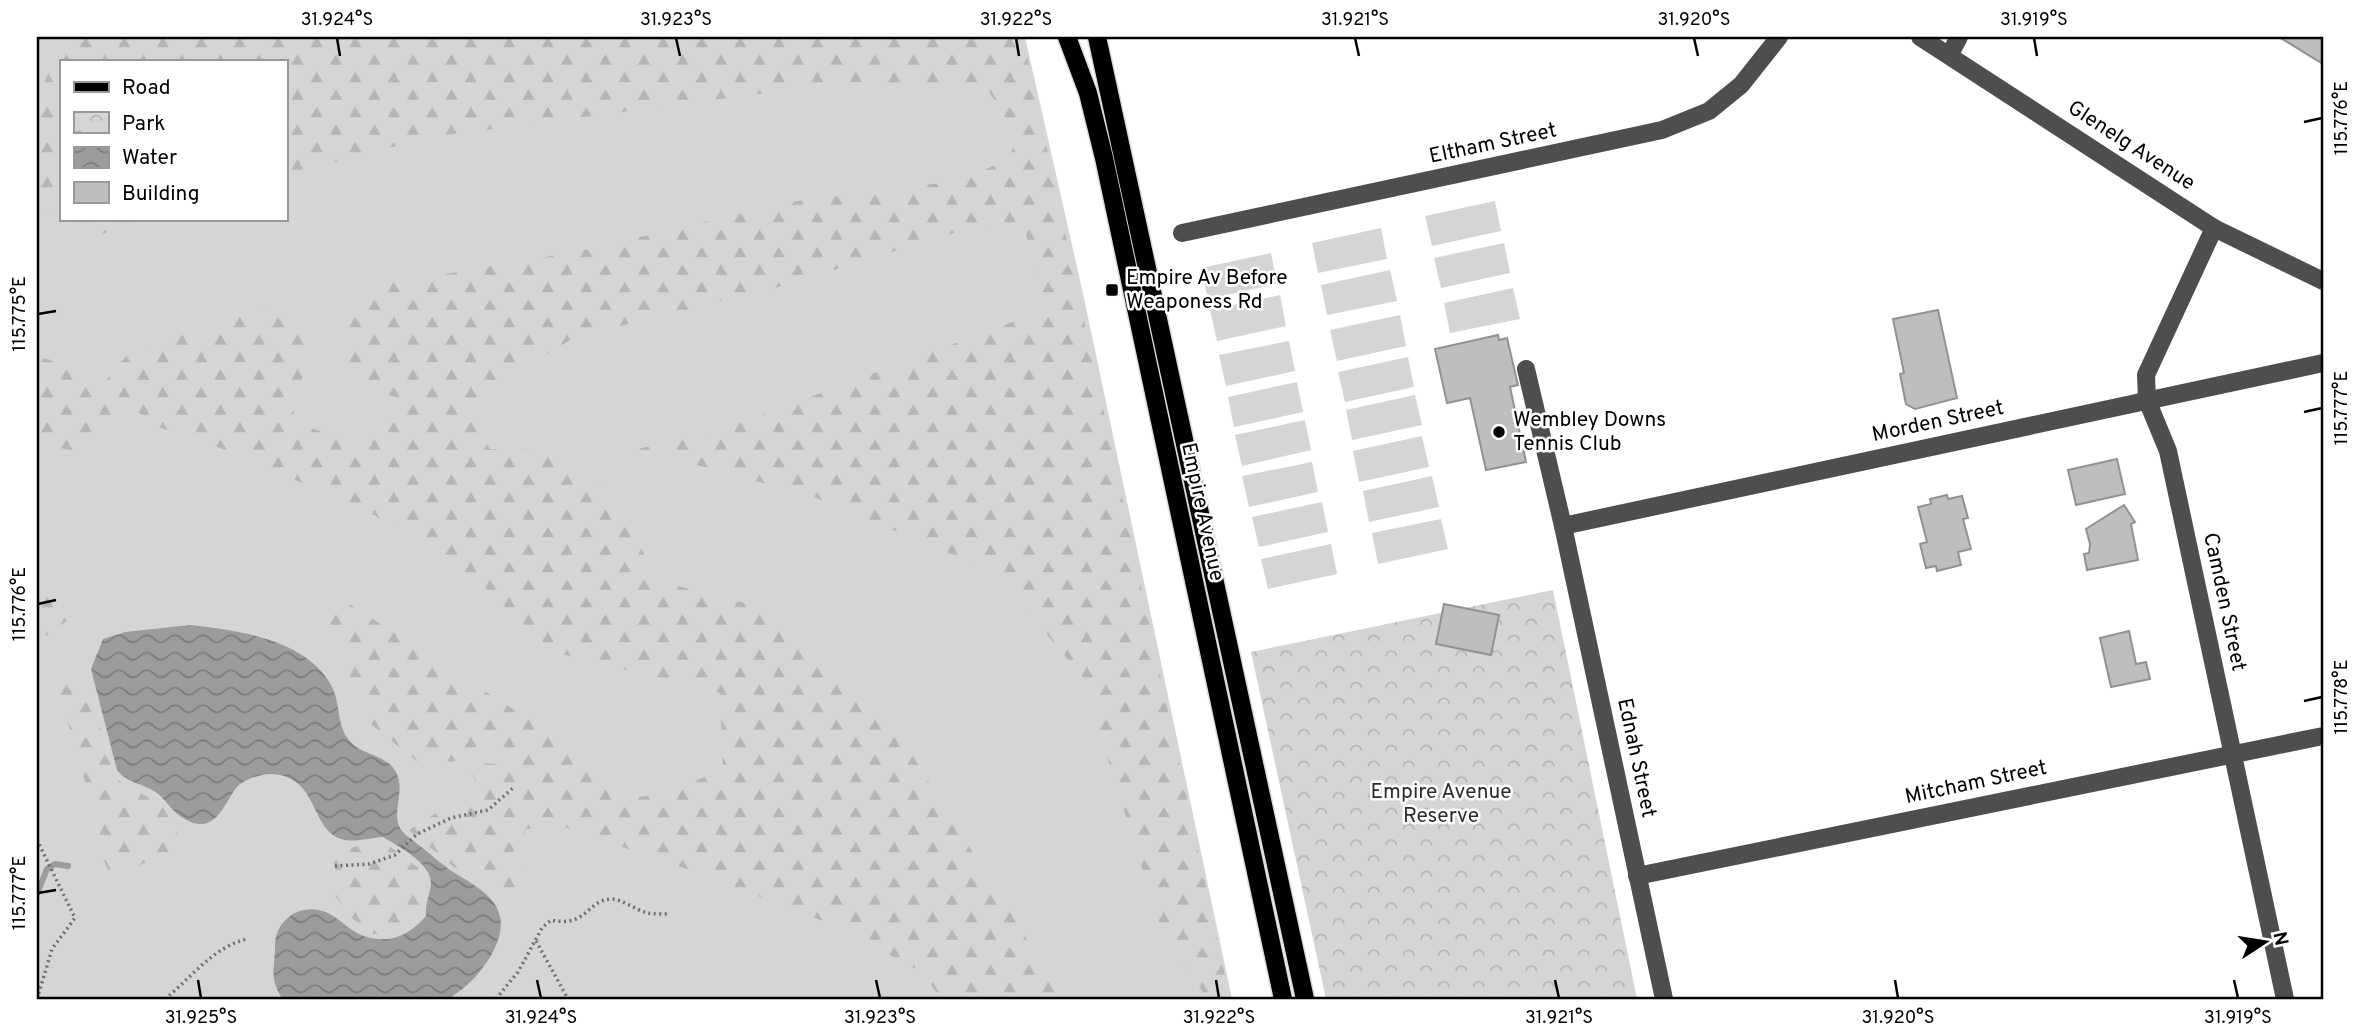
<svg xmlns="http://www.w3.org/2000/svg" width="2360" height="1036" font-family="Overpass,sans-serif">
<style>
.grass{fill:#d5d5d5;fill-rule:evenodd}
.forest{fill:url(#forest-firs)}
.park{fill:url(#park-crowns)}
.water{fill:url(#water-waves)}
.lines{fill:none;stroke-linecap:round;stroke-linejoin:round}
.stream{stroke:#9c9c9c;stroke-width:6}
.building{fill:#bebebe;stroke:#929292;stroke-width:2}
.major-casing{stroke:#dbdbdb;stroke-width:21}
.path{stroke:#707070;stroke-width:3.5;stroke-dasharray:2 3.5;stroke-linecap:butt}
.minor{stroke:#4e4e4e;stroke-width:18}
.major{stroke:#000;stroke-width:18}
.ticks{fill:none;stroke:#000;stroke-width:2.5}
.poi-dot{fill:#000;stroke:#fff;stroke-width:2.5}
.labels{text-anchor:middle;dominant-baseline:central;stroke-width:5;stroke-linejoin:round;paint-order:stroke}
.street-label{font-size:21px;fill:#000;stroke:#fff}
.poi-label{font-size:21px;fill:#000;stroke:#fff;text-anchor:start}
.park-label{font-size:21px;fill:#2c2c2c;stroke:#fff}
.neatline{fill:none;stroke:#000;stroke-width:2.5}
.ticks-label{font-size:18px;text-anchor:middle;fill:#000}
</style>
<defs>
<pattern id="forest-firs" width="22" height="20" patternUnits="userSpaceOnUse" patternTransform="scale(1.75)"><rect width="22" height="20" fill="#d5d5d5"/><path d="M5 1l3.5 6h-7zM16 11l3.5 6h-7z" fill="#b5b5b5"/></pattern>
<pattern id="park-crowns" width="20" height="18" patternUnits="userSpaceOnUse" patternTransform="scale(1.75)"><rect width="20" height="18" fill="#d5d5d5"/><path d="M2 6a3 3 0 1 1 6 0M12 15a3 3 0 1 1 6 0" fill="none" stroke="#b5b5b5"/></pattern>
<pattern id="water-waves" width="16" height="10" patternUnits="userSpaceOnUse" patternTransform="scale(1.75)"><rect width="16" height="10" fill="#9c9c9c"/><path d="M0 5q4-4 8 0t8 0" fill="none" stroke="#7d7d7d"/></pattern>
</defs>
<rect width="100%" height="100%" fill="#fff"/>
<g class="grass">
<path d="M37 37H1025L1084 298 1232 999H37ZM61 61H285V219H61Z"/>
<polygon points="1495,201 1501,231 1432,246 1425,216"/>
<polygon points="1381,228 1387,259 1318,273 1312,243"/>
<polygon points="1504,243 1510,273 1441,288 1434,258"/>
<polygon points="1271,253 1277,284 1208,299 1201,268"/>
<polygon points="1390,270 1397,301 1327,315 1321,285"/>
<polygon points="1513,288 1520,319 1450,333 1444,303"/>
<polygon points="1280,295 1286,326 1217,341 1210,310"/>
<polygon points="1400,315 1406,346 1337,361 1330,330"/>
<polygon points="1289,341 1295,371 1226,386 1219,355"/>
<polygon points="1408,357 1414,387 1345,402 1338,372"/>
<polygon points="1297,382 1303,412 1234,427 1228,397"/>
<polygon points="1415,395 1422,425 1352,440 1346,410"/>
<polygon points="1305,420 1311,450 1242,466 1235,435"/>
<polygon points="1422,436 1429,467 1359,482 1353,451"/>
<polygon points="1312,462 1318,492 1249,507 1242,476"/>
<polygon points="1432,476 1439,507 1369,522 1363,491"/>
<polygon points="1322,502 1328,532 1259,547 1252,517"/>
<polygon points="1441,519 1448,549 1378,564 1372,533"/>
<polygon points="1331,544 1337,574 1268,589 1261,559"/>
</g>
<g class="forest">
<polygon points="67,37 1023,37 1230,999 1208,999 1164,938 1082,676 994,572 814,497 638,449 729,427 1042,311 1025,229 964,230 775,288 575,337 462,406 490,449 540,450 611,490 658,581 776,611 888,716 1064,999 942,999 920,971 828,923 698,873 565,827 526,829 510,858 524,863 516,902 501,902 477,879 455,868 409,830 454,802 481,791 469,769 477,763 515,765 491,748 463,761 419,763 366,720 324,608 337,596 530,720 584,762 620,799 665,794 723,769 720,693 554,652 473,577 374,515 237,454 156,426 134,409 115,418 76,452 53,446 37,446 37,356 57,362 103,384 127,355 168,336 215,333 244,312 270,309 295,323 308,353 292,420 354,445 411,402 382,393 348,362 348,319 388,284 580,251 790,202 956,181 1008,160 1017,137 983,82 805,88 431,137 285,175 285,61 61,61 61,219 146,219 90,238 37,207 37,96"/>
<polygon points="37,587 48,589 67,621 46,636 37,607"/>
<polygon points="53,670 89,687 114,773 124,786 163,804 177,830 182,855 144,863 114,882 99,851 95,816"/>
<polygon points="382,841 420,869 428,883 422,898 422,916 398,935 373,934 350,917 334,894 336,873 331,852"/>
</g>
<polygon class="park" points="1553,590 1637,999 1326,999 1251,652"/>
<path class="water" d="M190 625C236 630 306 639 331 685 341 702 336 725 349 740 361 756 385 753 396 772 406 792 391 811 400 828 404 835 414 841 420 846 431 854 442 865 453 872 484 891 515 906 494 950 483 971 468 987 448 999L281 997C269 976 275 968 275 946 275 919 302 901 328 913 339 918 348 929 359 934 386 946 408 937 426 916 425 903 431 891 431 883 431 863 398 846 383 837 371 838 352 843 341 839 309 828 319 775 270 774 261 774 247 779 240 784 224 798 218 842 180 816 171 810 166 800 157 793 143 783 128 784 117 770L91 669 103 639 125 632Z"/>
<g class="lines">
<polyline class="stream" points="37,894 47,869 55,864 68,866"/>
</g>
<g class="building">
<polygon points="2279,37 2323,37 2323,64"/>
<polygon points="1938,310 1957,398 1915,409 1906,404 1900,374 1904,373 1893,319"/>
<polygon points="1498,335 1499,340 1507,338 1518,385 1510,387 1526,462 1486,470 1470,398 1447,403 1435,349"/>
<polygon points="2117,459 2125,494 2076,505 2068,470"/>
<polygon points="1947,495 1948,499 1962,496 1968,518 1963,519 1971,549 1958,552 1961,565 1937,571 1936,566 1926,568 1920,544 1927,542 1918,507 1931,504 1930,499"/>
<polygon points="2124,505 2135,522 2131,524 2138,560 2087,570 2084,554 2089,553 2090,544 2086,529"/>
<polygon points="1444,604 1499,615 1491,655 1436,644"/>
<polygon points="2129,631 2136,664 2146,662 2150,679 2111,687 2100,638"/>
</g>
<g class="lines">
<g class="major-casing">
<g id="major">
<polyline points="1067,37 1088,93 1104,158 1283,999"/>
<polyline points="1097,37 1305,999"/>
</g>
</g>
<g class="path">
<polyline points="335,866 369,864 395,855 417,834 451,818 488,810 513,788"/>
<polyline points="536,941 568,999"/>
<polyline points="37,999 52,949 75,918 39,844"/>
<path d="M165 999C191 978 213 947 247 939"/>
<path d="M496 999 518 972 542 928 551 920C587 928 587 900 611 899 622 899 636 910 647 913 654 914 662 914 670 914"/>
</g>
<g class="minor">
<polyline points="1920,37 2214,228 2323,281"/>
<polyline points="1950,54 1959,37"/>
<polyline points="2214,228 2146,375 2147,400 2168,451 2285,999"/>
<polyline points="1182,233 1662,130 1709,111 1741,85 1779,37"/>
<polyline points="1526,369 1563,526 1664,999"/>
<polyline points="1563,526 2323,363"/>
<polyline points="1637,876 2323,736"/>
</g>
<use href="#major" class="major"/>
</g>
<path class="ticks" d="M337 38 340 56M676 38 680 56M1016 38 1019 56M1355 38 1359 56M1694 38 1698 56M2034 38 2037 56M2304 122 2322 118M38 314 56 311M2304 412 2322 408M38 604 56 600M2304 701 2322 697M38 893 56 890M198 980 201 998M537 980 541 998M876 980 880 998M1216 980 1219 998M1555 980 1559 998M1895 980 1898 998M2234 980 2238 998"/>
<g class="poi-dot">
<rect x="1105" y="283" width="14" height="14" rx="3.5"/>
<circle cx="1499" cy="432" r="7"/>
</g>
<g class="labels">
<g class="street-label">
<text transform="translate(1493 144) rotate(-12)">Eltham Street</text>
<text transform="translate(2131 146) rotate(33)">Glenelg Avenue</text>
<text transform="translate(1938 422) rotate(-12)">Morden Street</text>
<text transform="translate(1202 512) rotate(78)">Empire Avenue</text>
<text transform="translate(2224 602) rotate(78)">Camden Street</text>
<text transform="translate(1636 758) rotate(78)">Ednah Street</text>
<text transform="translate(1976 783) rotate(-12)">Mitcham Street</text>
</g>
<g class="poi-label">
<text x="1126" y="278">Empire Av Before<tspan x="1126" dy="24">Weaponess Rd</tspan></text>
<text x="1513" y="420">Wembley Downs<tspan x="1513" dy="24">Tennis Club</tspan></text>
</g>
<g class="park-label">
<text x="1441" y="792">Empire Avenue<tspan x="1441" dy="24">Reserve</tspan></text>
</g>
</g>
<rect width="2360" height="1036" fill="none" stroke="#ffffff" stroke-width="77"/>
<rect x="60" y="60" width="228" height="161" fill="#ffffff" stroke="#999999" stroke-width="2"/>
<rect x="74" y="82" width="35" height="10" fill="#000000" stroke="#999999" stroke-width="2"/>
<text x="122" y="94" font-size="21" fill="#000000">Road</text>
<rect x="74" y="112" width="35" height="21" fill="url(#park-crowns)" stroke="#999999" stroke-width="2"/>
<text x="122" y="130" font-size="21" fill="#000000">Park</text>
<rect x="74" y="147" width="35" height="21" fill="url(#water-waves)" stroke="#999999" stroke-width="2"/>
<text x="122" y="164" font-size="21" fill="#000000">Water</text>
<rect x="74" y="182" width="35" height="21" fill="#bebebe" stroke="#999999" stroke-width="2"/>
<text x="122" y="200" font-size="21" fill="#000000">Building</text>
<g transform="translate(2265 942) rotate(78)" stroke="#ffffff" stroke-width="5" paint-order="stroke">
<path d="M0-5L12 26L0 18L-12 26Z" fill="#000000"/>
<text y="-10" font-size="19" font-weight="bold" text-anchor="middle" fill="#000000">N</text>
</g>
<rect x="38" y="38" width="2284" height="960" class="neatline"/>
<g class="ticks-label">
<text x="337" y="25">31.924°S</text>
<text x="676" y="25">31.923°S</text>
<text x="1016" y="25">31.922°S</text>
<text x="1355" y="25">31.921°S</text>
<text x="1694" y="25">31.920°S</text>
<text x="2034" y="25">31.919°S</text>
<text transform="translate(2341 118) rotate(-90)" y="6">115.776°E</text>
<text transform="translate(19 314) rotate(-90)" y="6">115.775°E</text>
<text transform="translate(2341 408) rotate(-90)" y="6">115.777°E</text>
<text transform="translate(19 604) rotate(-90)" y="6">115.776°E</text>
<text transform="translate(2341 697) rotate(-90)" y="6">115.778°E</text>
<text transform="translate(19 893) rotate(-90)" y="6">115.777°E</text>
<text x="201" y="1023">31.925°S</text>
<text x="541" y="1023">31.924°S</text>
<text x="880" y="1023">31.923°S</text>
<text x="1219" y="1023">31.922°S</text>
<text x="1559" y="1023">31.921°S</text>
<text x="1898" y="1023">31.920°S</text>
<text x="2238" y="1023">31.919°S</text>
</g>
</svg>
